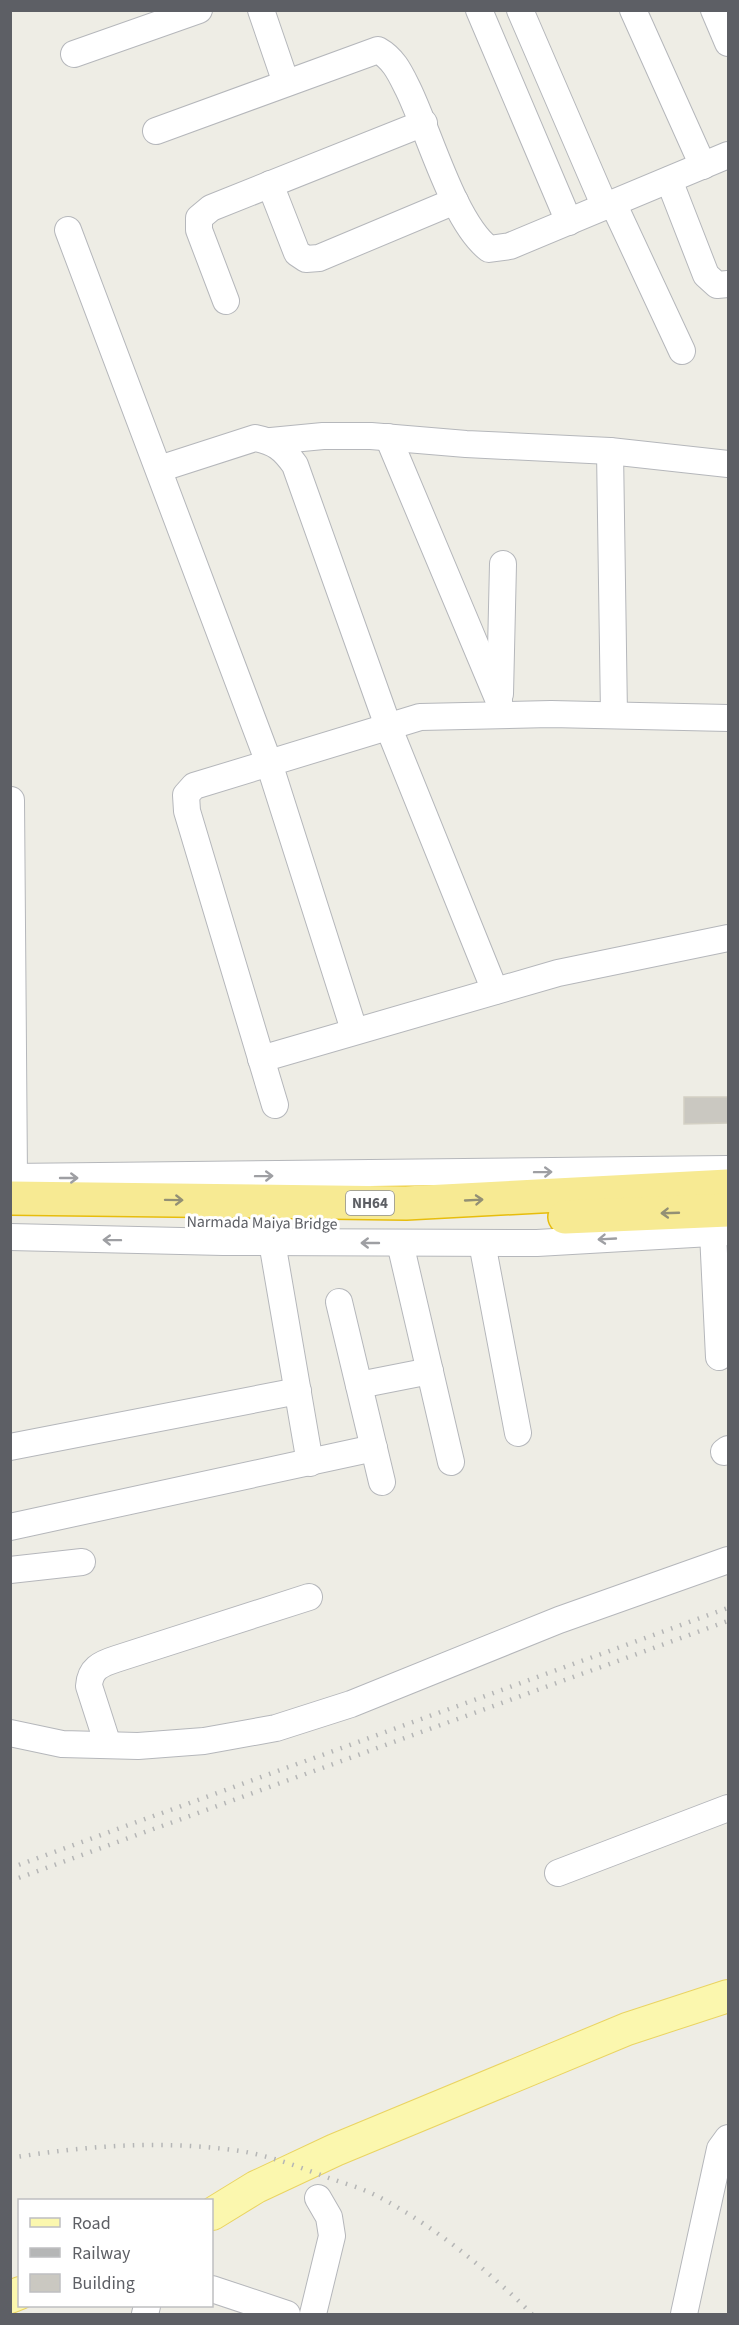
<svg xmlns="http://www.w3.org/2000/svg" width="739" height="2325" font-family="'Source Sans 3',sans-serif">
<style>
.building{fill:#cac8c1;stroke:#d3d0c4;stroke-width:1.5}
.lines{fill:none;stroke-linecap:round;stroke-linejoin:round}
.minor-casing{stroke:#b5b7bb;stroke-width:28}
.major-casing{stroke:#ead462;stroke-width:34}
.highway-casing{stroke:#e7bd0c;stroke-width:36}
.minor{stroke:#fff;stroke-width:26}
.major{stroke:#fbf7ae;stroke-width:32}
.highway{stroke:#f7ea93;stroke-width:33}
.rail{stroke:#b5b6b6;stroke-width:4.5;stroke-dasharray:1.5 8;stroke-linecap:butt}
.oneway{stroke:#9e9fa3}
.oneway2{stroke:#939075}
.labels{text-anchor:middle;dominant-baseline:central;stroke-width:6;stroke-linejoin:round;paint-order:stroke}
.shield{fill:#fff;stroke:#8e8f93;stroke-width:1.5}
.shield-label{font-size:15px;font-weight:bold;fill:#5d5f65}
.street-label{font-size:16px;fill:#5d5f65;stroke:#fff}
</style>
<rect width="100%" height="100%" fill="#eeede5"/>
<polygon class="building" points="684,1097 728,1097 728,1123 684,1124"/>
<g class="lines">
<g class="minor-casing">
<g id="minor">
<polyline points="261,10 286,83"/>
<polyline points="479,10 569,222"/>
<polyline points="520,10 605,207"/>
<polyline points="633,10 703,166"/>
<polyline points="714,10 728,43"/>
<polyline points="74,54 199,10"/>
<path d="M156 131 378 50C394 59 400 73 408 89 429 132 454 223 489 249L510 246 728 155"/>
<polyline points="669,180 706,275 717,285 728,284"/>
<polyline points="270,184 297,253 306,259 319,258 455,201"/>
<polyline points="613,203 682,351"/>
<polyline points="68,230 269,763 354,1030"/>
<polyline points="226,301 199,230 199,218 211,208 424,123"/>
<polyline points="388,437 499,701"/>
<polyline points="271,441 323,436 371,436 466,444 610,451 728,464"/>
<polyline points="610,451 614,715"/>
<path d="M159 469 255 438C275 442 283 448 295 465L388 726 495 991"/>
<polyline points="500,694 503,564"/>
<polyline points="11,800 14,1177"/>
<polyline points="261,1059 558,973 728,938"/>
<polyline points="275,1105 187,811 186,795 194,786 420,717 551,714 728,718"/>
<polyline points="10,1177 728,1169"/>
<polyline points="713,1233 719,1357"/>
<polyline points="10,1237 223,1242 537,1243 728,1232"/>
<polyline points="272,1242 310,1463"/>
<polyline points="400,1243 451,1462"/>
<polyline points="482,1243 518,1433"/>
<polyline points="339,1302 382,1482"/>
<polyline points="359,1385 430,1371"/>
<polyline points="10,1447 298,1391"/>
<polyline points="724,1452 728,1449"/>
<polyline points="10,1527 374,1448"/>
<polyline points="10,1570 82,1562"/>
<polyline points="10,1733 62,1744 138,1746 204,1741 276,1728 351,1704 559,1620 728,1560"/>
<path d="M108 1745 89 1686C90 1669 100 1664 116 1659L309 1597"/>
<polyline points="558,1873 728,1808"/>
<polyline points="212,2289 287,2314"/>
<polyline points="145,2314 147,2306"/>
<polyline points="313,2314 332,2236 329,2217 318,2198"/>
<polyline points="684,2314 720,2149 728,2138"/>
</g>
</g>
<g class="major-casing">
<g id="major">
<polyline points="212,2214 256,2187 335,2150 627,2029 728,1996"/>
<polyline points="10,2297 20,2293"/>
</g>
</g>
<g class="highway-casing">
<g id="highway">
<polyline points="10,1198 406,1203 728,1186"/>
<polyline points="565,1217 728,1210"/>
</g>
</g>
<use href="#minor" class="minor"/>
<use href="#major" class="major"/>
<use href="#highway" class="highway"/>
<g class="rail">
<polyline points="10,1868 728,1608"/>
<polyline points="10,1881 728,1621"/>
<path d="M10 2158C85 2146 158 2140 233 2150 266 2154 299 2167 329 2178 346 2184 365 2189 381 2198 437 2228 487 2270 532 2314"/>
</g>
</g>
<defs><path id="oneway-shaft" d="M-6 0H5M1.5-3L5.5 0L1.5 3" fill="none" stroke-width="1.6" stroke-linecap="round" stroke-linejoin="round" transform="scale(1.5)"/></defs>
<g class="oneway">
<use href="#oneway-shaft" transform="translate(543 1172) rotate(-1)"/>
<use href="#oneway-shaft" transform="translate(264 1176) rotate(-1)"/>
<use href="#oneway-shaft" transform="translate(69 1178)"/>
<use href="#oneway-shaft" transform="translate(607 1239) rotate(177)"/>
<use href="#oneway-shaft" transform="translate(112 1240) rotate(-179)"/>
<use href="#oneway-shaft" transform="translate(370 1243) rotate(-180)"/>
</g>
<g class="oneway2">
<use href="#oneway-shaft" transform="translate(174 1200) rotate(1)"/>
<use href="#oneway-shaft" transform="translate(474 1200) rotate(-3)"/>
<use href="#oneway-shaft" transform="translate(670 1213) rotate(178)"/>
</g>
<g class="labels">
<rect class="shield" x="346" y="1191" width="48" height="24" rx="4.5"/>
<g class="shield-label">
<text x="370" y="1203">NH64</text>
</g>
<g class="street-label">
<text transform="translate(262 1223) rotate(1)">Narmada Maiya Bridge</text>
</g>
</g>
<rect width="739" height="2325" fill="none" stroke="#5d5f65" stroke-width="24"/>
<rect x="18" y="2199" width="195" height="108" fill="#ffffff" stroke="#bebfc1" stroke-width="1.5"/>
<rect x="30" y="2218" width="30" height="9" fill="#fbf7ae" stroke="#bebfc1" stroke-width="1.5"/>
<text x="72" y="2229" font-size="18" fill="#5d5f65">Road</text>
<rect x="30" y="2248" width="30" height="9" fill="#b5b6b6" stroke="#bebfc1" stroke-width="1.5"/>
<text x="72" y="2259" font-size="18" fill="#5d5f65">Railway</text>
<rect x="30" y="2274" width="30" height="18" fill="#cac8c1" stroke="#bebfc1" stroke-width="1.5"/>
<text x="72" y="2289" font-size="18" fill="#5d5f65">Building</text>
</svg>
